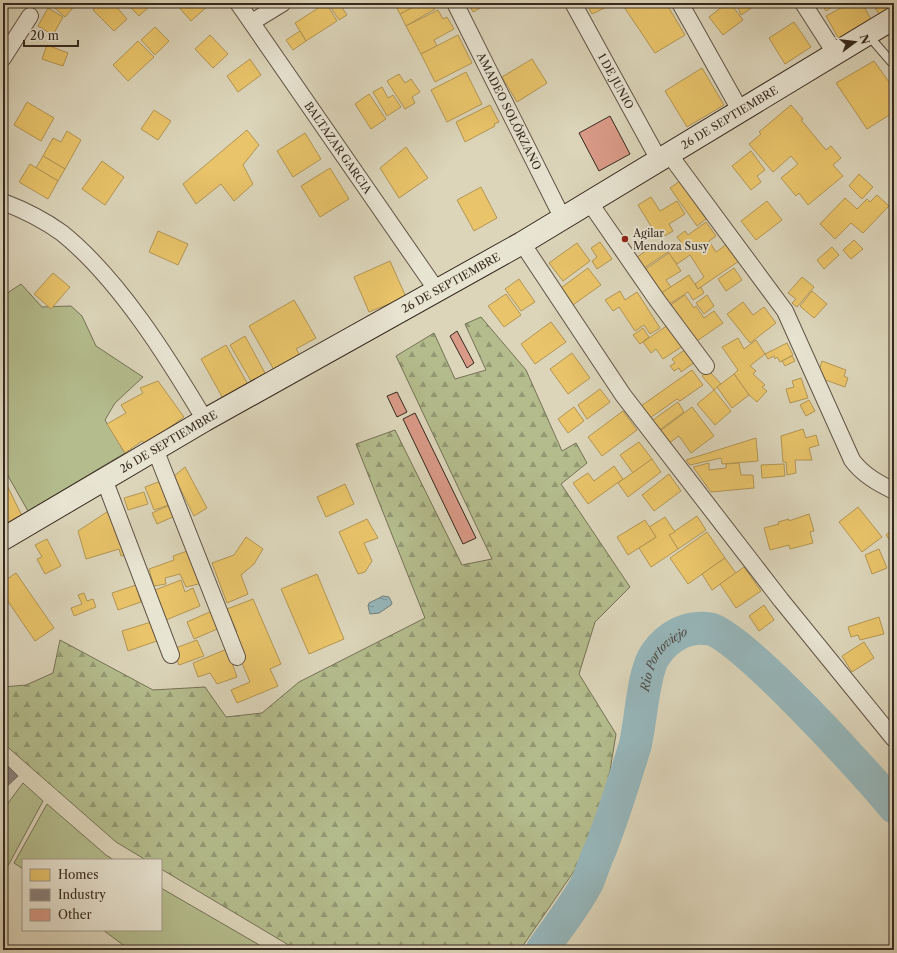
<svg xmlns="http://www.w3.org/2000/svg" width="897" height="953" font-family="'Libre Caslon Text',serif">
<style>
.green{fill:#b4bc8d;stroke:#757256}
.forest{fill:url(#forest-firs);stroke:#757256}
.water{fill:url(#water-ripples);stroke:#707e7c}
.homes{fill:#e9c46a;stroke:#b39654}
.industry{fill:#8a817c;stroke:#716760}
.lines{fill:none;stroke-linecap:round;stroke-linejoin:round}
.river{stroke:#96b6ba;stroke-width:33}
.building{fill:#d99a87;stroke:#36291f}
.lane-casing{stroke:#605446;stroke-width:10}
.street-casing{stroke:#605446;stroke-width:18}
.secondary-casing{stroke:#36291f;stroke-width:24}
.lane{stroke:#e8e4d2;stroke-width:8}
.street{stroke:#e8e4d2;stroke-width:16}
.secondary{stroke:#e8e4d2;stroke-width:22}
.poi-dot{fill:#8f2418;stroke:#e8e4d2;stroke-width:1.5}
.labels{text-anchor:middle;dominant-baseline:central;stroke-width:4;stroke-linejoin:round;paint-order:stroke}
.street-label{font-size:11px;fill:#36291f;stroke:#e8e4d2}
.poi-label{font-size:11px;fill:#36291f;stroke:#e8e4d2;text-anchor:start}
.water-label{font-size:12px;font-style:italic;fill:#4e4c46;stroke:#e8e4d2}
</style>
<defs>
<pattern id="forest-firs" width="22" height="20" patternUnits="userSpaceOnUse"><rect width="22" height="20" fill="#b4bc8d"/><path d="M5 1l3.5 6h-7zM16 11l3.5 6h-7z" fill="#939973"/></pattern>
<pattern id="water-ripples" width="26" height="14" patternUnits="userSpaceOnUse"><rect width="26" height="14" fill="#96b6ba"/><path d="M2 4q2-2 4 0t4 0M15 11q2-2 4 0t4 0" fill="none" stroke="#7b9497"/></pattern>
</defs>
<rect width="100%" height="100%" fill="#dcd5ba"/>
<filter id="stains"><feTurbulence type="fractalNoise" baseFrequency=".005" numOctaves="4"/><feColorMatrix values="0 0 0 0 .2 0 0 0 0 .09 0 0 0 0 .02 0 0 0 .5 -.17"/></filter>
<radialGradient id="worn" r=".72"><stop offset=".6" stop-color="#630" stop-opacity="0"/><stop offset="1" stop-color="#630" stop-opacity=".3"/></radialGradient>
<g class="green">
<polygon points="21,284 42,307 71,306 82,316 96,346 143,377 115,403 105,420 125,453 28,511 3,467 3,296"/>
<polygon points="23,783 43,801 3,875 3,810"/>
<polygon points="47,804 106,855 114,860 23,860 23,869 14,863"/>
<polygon points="161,888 268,950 130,950 103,930 161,930"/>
</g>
<polygon class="forest" points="481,317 526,370 562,451 576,443 587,463 561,484 630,587 595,622 579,674 616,734 607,789 581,861 520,950 297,950 161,869 161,860 146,860 116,842 3,743 3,687 26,685 53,673 60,640 153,690 205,687 226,717 262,713 299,682 425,618 356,444 395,430 462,565 492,559 396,356 434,333 455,379 486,370 465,324"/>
<polygon class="water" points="383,596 389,597 392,603 391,605 379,613 370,614 368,606 369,603"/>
<g class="homes">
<polygon points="49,3 77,3 65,17"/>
<polygon points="100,3 113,3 127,19 114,31 93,10"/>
<polygon points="126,3 153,3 139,16"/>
<polygon points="175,3 211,3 191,21"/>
<polygon points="326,3 337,21 306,41 295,23"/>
<polygon points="328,3 339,3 347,15 339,20"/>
<polygon points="394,3 421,3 400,14"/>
<polygon points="421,3 432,3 435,9 406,26 400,14"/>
<polygon points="468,3 489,3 473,12"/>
<polygon points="586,3 615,3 592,14"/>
<polygon points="630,3 666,3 685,35 655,53 624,7"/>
<polygon points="727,3 730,3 743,20 723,35 709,17"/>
<polygon points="736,3 759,3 741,15"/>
<polygon points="821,3 838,3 826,11"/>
<polygon points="850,3 862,3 873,23 840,41 826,16"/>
<polygon points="872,3 894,3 894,8 881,17"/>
<polygon points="48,8 63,17 53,35 38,26"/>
<polygon points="438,10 443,19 447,17 454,29 434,40 437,46 421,54 406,26"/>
<polygon points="794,22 811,47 785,64 769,38"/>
<polygon points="155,27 169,41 155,55 141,40"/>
<polygon points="300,31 306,41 293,50 286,40"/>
<polygon points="210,35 228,54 213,68 195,49"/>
<polygon points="458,35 472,63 435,82 421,54"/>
<polygon points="138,41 154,57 128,81 113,65"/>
<polygon points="47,45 68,53 63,66 42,59"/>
<polygon points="250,59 261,75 238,92 227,76"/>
<polygon points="532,59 547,83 517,102 502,77"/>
<polygon points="874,61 894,89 894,112 867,129 836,83"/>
<polygon points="702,68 724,105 687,127 665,91"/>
<polygon points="466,72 482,104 447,122 431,90"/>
<polygon points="399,74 405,83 411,79 420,92 412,97 415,103 405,109 387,81"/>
<polygon points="382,87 388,98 393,95 401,107 387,116 373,92"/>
<polygon points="369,94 386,119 371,129 355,104"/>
<polygon points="27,102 54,118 41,141 14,125"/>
<polygon points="490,105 499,122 494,124 495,126 465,142 456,122"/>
<polygon points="791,105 803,119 801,120 826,150 831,146 841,158 833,165 843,176 808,205 799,193 796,196 781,178 798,164 791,156 773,172 749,144 761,134 759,132"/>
<polygon points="154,110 171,121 158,140 141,129"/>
<polygon points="247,130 259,145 243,165 253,184 234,201 221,184 196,204 183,184"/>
<polygon points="67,131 81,140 65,169 43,156 53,138 61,142"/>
<polygon points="305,133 321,159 293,177 277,151"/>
<polygon points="406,147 428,178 399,198 380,168"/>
<polygon points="751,151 765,170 757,176 761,182 751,190 732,166"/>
<polygon points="43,156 65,169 58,181 36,168"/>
<polygon points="102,161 124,177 105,205 82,189"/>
<polygon points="30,164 58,181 48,199 19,182"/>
<polygon points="330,168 349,199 320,217 301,186"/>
<polygon points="859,174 873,187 862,199 849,186"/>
<polygon points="680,181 706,219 697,226 670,188"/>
<polygon points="481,187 497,218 474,231 457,200"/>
<polygon points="877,195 889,206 863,233 851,223 835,239 820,224 845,198 857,209 867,199 870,202"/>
<polygon points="651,197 660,211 677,201 685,214 669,224 673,231 659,239 638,205"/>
<polygon points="767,201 782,220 756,240 741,221"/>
<polygon points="706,222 716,236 709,241 716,252 727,244 739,261 698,289 695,284 704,277 690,255 677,264 668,252 681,242 677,237 685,231 688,235"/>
<polygon points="158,231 188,244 178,265 149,252"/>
<polygon points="854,240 863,249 851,259 843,250"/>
<polygon points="661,241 668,252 644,268 637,257"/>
<polygon points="600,242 612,259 597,269 592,261 597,257 591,248"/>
<polygon points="577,243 590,261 563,281 549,263"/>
<polygon points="832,247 839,255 824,269 817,260"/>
<polygon points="669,253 681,271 666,280 671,287 660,294 644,270"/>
<polygon points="390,261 406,297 369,312 354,277"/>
<polygon points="588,268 601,285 570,307 558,290"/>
<polygon points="734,268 742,280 726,291 718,279"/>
<polygon points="53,273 70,287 51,309 34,294"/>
<polygon points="689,275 698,289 701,287 704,293 693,300 688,292 668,305 660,294"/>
<polygon points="802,277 814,287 797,307 792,303 796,299 788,293"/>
<polygon points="519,279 535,302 521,311 505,289"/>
<polygon points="620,291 625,300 637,292 660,328 650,334 644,325 635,331 619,307 613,311 605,300"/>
<polygon points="812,291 827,304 814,318 800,306"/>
<polygon points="506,294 521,315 504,327 488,306"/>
<polygon points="685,295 694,308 696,306 704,318 714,311 723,323 694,343 669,306"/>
<polygon points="707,295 714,306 704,314 696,303"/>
<polygon points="294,300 316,338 296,349 300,355 274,370 249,326"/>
<polygon points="743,302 753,315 764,307 776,323 750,343 727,314"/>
<polygon points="551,322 566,342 535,364 521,344"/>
<polygon points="668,325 683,346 663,359 656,349 651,353 643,342"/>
<polygon points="643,328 649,337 640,344 633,335"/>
<polygon points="245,336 265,373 251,381 230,345"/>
<polygon points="738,338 744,349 756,340 765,354 750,366 756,371 753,374 765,385 762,387 767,391 757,402 749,395 734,374 738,370 722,347"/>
<polygon points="787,343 793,355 780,362 777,357 775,359 774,356 768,359 765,354"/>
<polygon points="226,345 250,388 225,402 201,359"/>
<polygon points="686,349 695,362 681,372 679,368 674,371 670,366 675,363 672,359"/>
<polygon points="572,353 590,378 568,394 550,369"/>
<polygon points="792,356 795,361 785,366 782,361"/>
<polygon points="822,361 846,370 844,376 848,378 845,387 817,377"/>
<polygon points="692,370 703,385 680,401 677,399 650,418 641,406"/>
<polygon points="709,371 721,384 714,390 702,376"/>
<polygon points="734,374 749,395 732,408 717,387"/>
<polygon points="801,378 808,398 790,403 786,389 794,387 792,381"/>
<polygon points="158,381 184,417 147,444 142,441 125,453 107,424 126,413 121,405 143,393 140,388"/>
<polygon points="600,389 610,402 587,419 578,405"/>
<polygon points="714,390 731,411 715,425 697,404"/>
<polygon points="809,400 815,411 806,416 800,405"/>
<polygon points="678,402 684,412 657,432 650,422"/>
<polygon points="574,407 584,421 568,433 558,419"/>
<polygon points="692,407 714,436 691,453 679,436 669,443 660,431"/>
<polygon points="623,411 637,430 602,456 588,437"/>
<polygon points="803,429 806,438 816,435 819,445 809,448 812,460 795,460 796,473 787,475 786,462 783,462 781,436"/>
<polygon points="756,438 758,461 722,464 721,458 690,465 686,460"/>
<polygon points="639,442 652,459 633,473 620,455"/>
<polygon points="652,459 661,472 628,497 618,483"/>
<polygon points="709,463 709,470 726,468 726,464 739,463 741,475 753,475 754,488 711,492 693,467"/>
<polygon points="784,464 785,476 762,478 761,465"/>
<polygon points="614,466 623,479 588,504 573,483 588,473 594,481"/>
<polygon points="185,467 207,508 194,516 174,476"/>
<polygon points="669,474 681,491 654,511 642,495"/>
<polygon points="3,477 22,516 4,527 3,526"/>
<polygon points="161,481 169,505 154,510 145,487"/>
<polygon points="345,484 354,504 326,517 317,497"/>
<polygon points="144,492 148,504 128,510 124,498"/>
<polygon points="119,504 133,554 121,556 119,549 86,559 78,531"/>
<polygon points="170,505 175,516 157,524 152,513"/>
<polygon points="858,507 882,537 862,552 839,522"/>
<polygon points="809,514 814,531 810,532 813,543 790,549 789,545 770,550 764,528 779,524 778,522 789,519 789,521"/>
<polygon points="697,516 706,530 678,549 669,535"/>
<polygon points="665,517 675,532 669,535 678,549 651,567 639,548 656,537 649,527"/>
<polygon points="367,519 378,538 364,543 372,561 365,572 358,574 339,532"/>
<polygon points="645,520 656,537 628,555 617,537"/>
<polygon points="894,528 894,546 886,535"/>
<polygon points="707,532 725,558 688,584 670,558"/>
<polygon points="246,537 263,549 254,564 241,575 248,594 227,603 212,563 234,555"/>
<polygon points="47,539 61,566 45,574 37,559 42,557 35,545"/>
<polygon points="193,549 207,582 186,587 180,574 165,578 166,584 154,586 149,569 174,560 173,556"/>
<polygon points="879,549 887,568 872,574 865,555"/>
<polygon points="725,558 736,573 712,590 702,574"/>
<polygon points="744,567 761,591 736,608 720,584"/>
<polygon points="16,573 54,628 35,641 3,594 3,582"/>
<polygon points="317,574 344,639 309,654 281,589"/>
<polygon points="181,580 185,592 193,588 200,606 166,620 155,590"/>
<polygon points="136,585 141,602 118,610 112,593"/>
<polygon points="84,593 87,601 93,599 96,607 74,616 71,608 82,604 78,595"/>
<polygon points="253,599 281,664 270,669 278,686 237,703 231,690 250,682 230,635 237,632 227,609"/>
<polygon points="764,605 774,620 759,631 749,616"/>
<polygon points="214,610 222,627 194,639 187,622"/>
<polygon points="879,617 884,634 860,640 858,635 851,637 848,627"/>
<polygon points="151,622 157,641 128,651 122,631"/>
<polygon points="197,640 204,656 179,665 173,649"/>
<polygon points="864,642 874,658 852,672 842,656"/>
<polygon points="227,649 237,677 217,684 210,673 198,677 193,663"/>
</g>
<polygon class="industry" points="7,765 18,776 3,790 3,768"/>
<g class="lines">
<path class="river" id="s1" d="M542 950C557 928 575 906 587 883 592 872 595 860 600 850 614 815 624 781 635 746 641 722 643 672 655 655 667 637 687 625 710 629 740 634 870 777 894 807"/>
</g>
<g class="building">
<polygon points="610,116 630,154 599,171 579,133"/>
<polygon points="457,331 474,363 467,368 450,336"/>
<polygon points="397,392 407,412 397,417 387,396"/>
<polygon points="415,413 476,538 463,544 403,419"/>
</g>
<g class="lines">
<g class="lane-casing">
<polyline id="lane" points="868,35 894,65"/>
</g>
<g class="street-casing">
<g id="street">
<path id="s2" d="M238 3 438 292"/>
<path id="s3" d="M455 3 563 219"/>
<path id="s4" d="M573 3 659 160"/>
<polyline points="680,3 740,110"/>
<polyline points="803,3 835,53"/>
<polyline points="252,22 283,3"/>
<polyline points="3,58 30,16"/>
<path d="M669 154 785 311 852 460C863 475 878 483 894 491"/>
<path d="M3 202C24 210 44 220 62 233 119 279 168 358 205 420"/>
<polyline points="590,203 657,300 706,366"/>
<polyline points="522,243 623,395 781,600 894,739"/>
<polyline points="155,449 237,657"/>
<polyline points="104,479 171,655"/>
</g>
</g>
<g class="secondary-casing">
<g id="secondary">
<path id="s5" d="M3 539 205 420 522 243 894 18"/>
</g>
</g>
<use href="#lane" class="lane"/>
<use href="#street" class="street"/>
<use href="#secondary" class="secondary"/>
</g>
<circle class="poi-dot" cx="625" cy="239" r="4"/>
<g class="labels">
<g class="street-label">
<text stroke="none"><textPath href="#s4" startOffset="89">1 DE JUNIO</textPath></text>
<text stroke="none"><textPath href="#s3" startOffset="121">AMADEO SOLÓRZANO</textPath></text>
<text stroke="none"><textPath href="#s5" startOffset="840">26 DE SEPTIEMBRE</textPath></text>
<text stroke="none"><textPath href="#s2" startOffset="176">BALTAZAR GARCIA</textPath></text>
<text stroke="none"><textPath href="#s5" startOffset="516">26 DE SEPTIEMBRE</textPath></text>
<text stroke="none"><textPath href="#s5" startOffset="192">26 DE SEPTIEMBRE</textPath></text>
</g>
<g class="poi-label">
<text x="633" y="233">Agilar<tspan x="633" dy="13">Mendoza Susy</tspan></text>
</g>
<g class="water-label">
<text stroke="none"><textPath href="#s1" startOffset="321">Río Portoviejo</textPath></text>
</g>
</g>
<rect width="897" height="953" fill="none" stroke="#dcd5ba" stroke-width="16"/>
<rect x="4" y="4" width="889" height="945" fill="none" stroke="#36291f" stroke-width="2"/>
<rect x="8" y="8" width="881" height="937" fill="none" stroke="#36291f"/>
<rect x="22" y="859" width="140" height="72" fill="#e8e4d2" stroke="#a1998a"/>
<rect x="30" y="869" width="20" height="12" fill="#e9c46a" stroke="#a1998a"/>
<text x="58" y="879" font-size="12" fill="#36291f">Homes</text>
<rect x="30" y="889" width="20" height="12" fill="#8a817c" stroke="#a1998a"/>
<text x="58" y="899" font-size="12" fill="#36291f">Industry</text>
<rect x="30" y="909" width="20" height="12" fill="#d99a87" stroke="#a1998a"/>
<text x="58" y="919" font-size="12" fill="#36291f">Other</text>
<g transform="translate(855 42) rotate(75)" stroke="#e8e4d2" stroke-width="3" paint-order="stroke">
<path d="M0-3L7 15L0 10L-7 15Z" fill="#36291f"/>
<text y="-6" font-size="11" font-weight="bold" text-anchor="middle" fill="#36291f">N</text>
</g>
<path d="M24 40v6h54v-6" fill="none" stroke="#36291f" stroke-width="2"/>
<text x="30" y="40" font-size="12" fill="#36291f" stroke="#e8e4d2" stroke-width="3" paint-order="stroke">20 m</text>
<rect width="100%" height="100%" filter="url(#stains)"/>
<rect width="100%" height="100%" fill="url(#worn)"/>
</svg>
